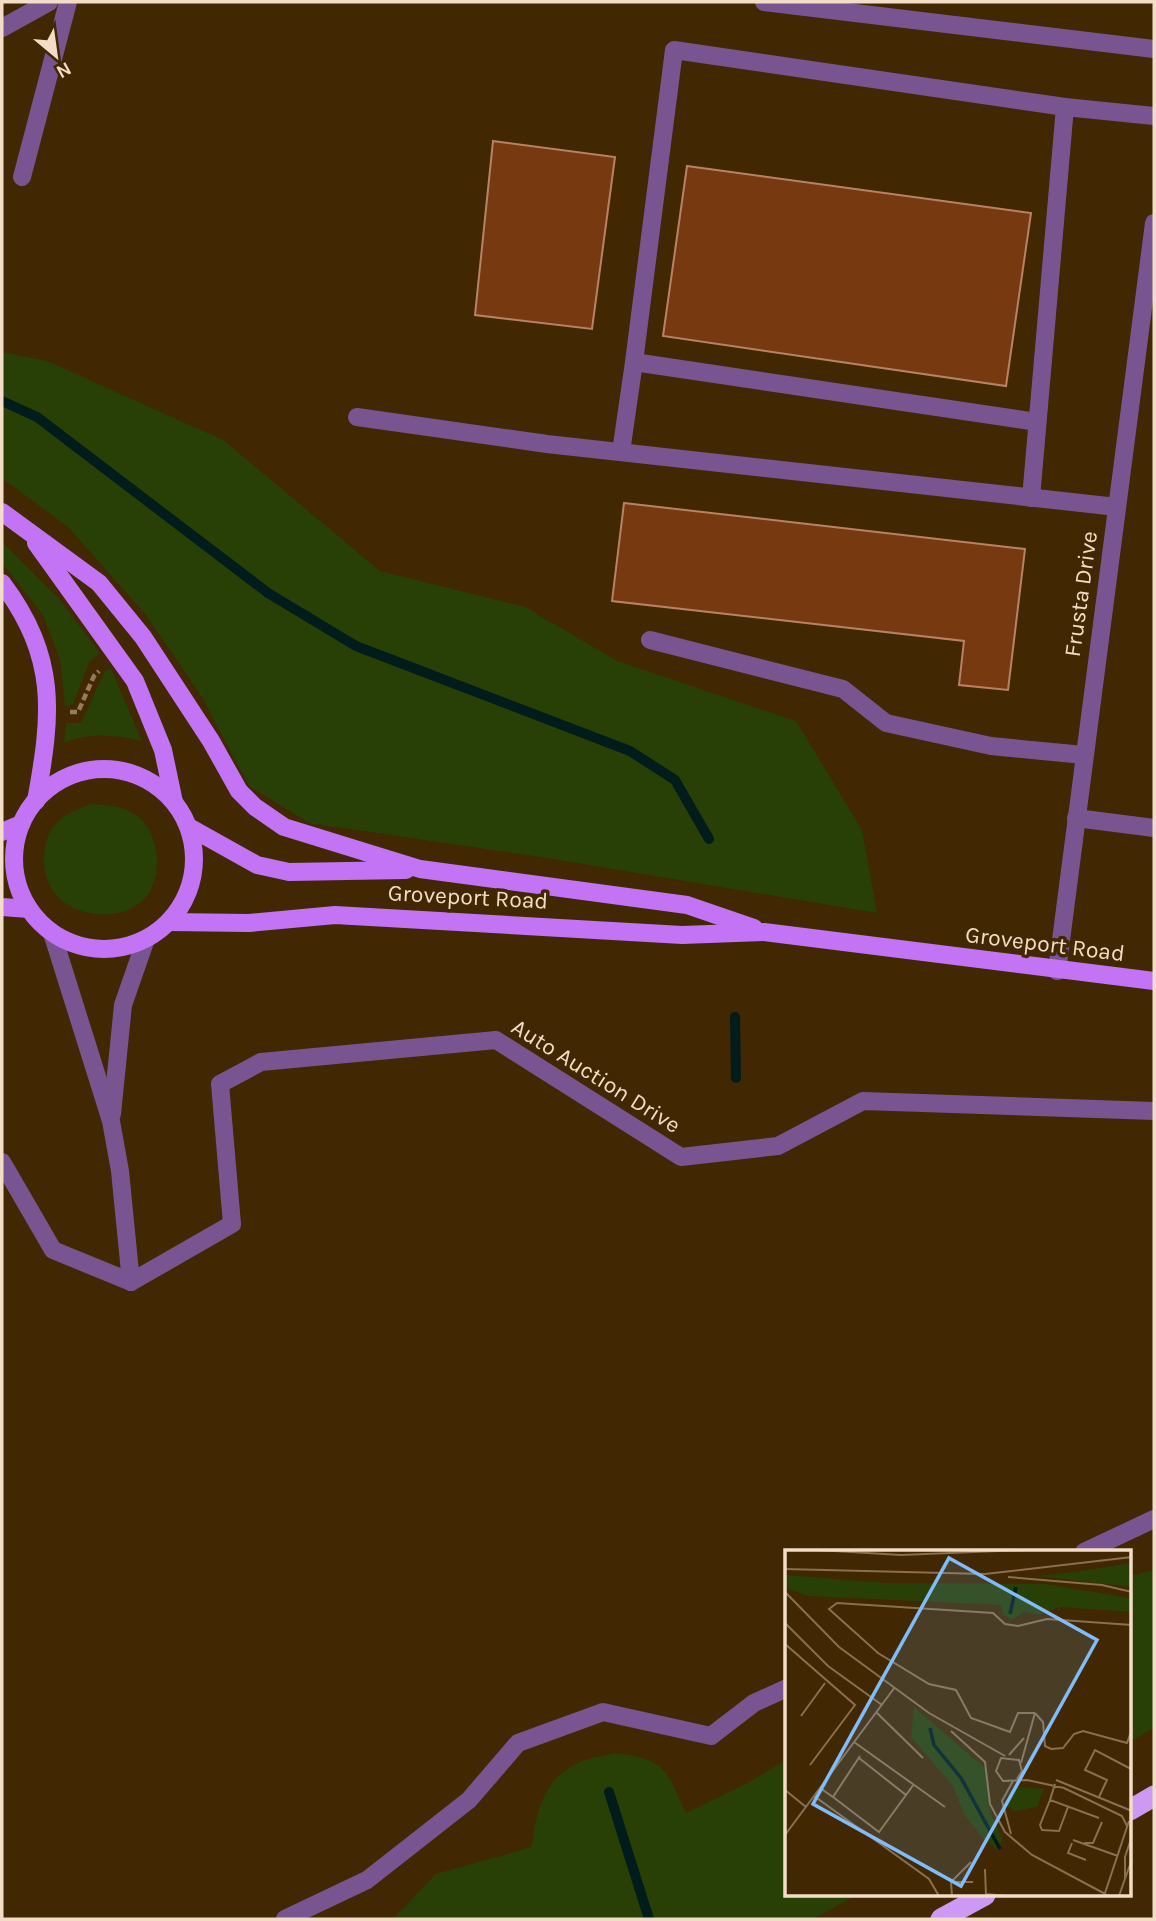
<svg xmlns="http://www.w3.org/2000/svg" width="1156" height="1921" font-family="Karla,sans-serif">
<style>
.green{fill:#284006}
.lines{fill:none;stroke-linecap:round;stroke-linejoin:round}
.stream{stroke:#011c1a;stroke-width:10}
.building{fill:#773a10;stroke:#b88365;stroke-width:2}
.path{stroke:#937b5c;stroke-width:4.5;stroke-dasharray:7 3.5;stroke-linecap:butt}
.service{stroke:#785491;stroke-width:18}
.minor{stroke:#785491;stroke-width:18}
.tertiary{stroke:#785491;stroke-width:18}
.primary{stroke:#c274f4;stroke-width:18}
.motorway{stroke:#cd99f3;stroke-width:21}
.labels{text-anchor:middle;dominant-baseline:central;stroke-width:7;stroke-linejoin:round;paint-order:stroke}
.street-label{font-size:23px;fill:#f3ddc6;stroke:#412702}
.inset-river{fill:none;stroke:#011c1a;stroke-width:3.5}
.inset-road{fill:none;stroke:#887050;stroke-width:2}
.view{fill:#81bcfa;fill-opacity:0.15;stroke:#81bcfa;stroke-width:3.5}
.inset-edge{fill:none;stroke:#f3ddc6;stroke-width:3.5}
</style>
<rect width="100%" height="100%" fill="#412702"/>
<g class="green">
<polygon points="2,352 47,361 223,440 380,571 525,607 617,661 796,721 862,830 877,913 541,857 309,823 249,786 202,697 146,615 68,527 2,478"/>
<polygon points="2,542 60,600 100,653 89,662 73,704 65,707 60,659 43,615 2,563"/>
<path d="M111 669 142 741C114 735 91 732 64 743L66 723H81L105 671Z"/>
<path d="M90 804C106 805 122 805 136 815 161 833 165 881 141 902 119 921 77 918 57 896 40 877 39 841 57 822 64 814 80 809 90 804Z"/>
<polygon points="1154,1570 1154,1728 1130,1742 1130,1576"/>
<path d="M616 1753C668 1760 665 1769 686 1813L748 1783 787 1759V1895H857L813 1919H393L436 1874 532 1847C535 1814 544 1778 578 1763 589 1757 604 1756 616 1753Z"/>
</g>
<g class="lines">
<g class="stream">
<polyline points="2,401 37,417 268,593 356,646 630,751 675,780 709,839"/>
<polyline points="735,1017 736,1078"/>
<polyline points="609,1792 649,1919"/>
</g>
</g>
<g class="building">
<polygon points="493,141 615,157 592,329 475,315"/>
<polygon points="687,166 1031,213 1006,386 663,336"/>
<polygon points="624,503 1025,549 1008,690 959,685 964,641 612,601"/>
</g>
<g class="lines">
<polyline class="path" points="70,712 78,712 94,676 99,671"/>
<g class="service">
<polyline points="764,2 1154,49"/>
<polyline points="2,28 49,2"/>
<polyline points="22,177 68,2"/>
<polyline points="634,362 674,50 1065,107"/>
<polyline points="357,417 547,444 1117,507"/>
<polyline points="621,452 634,362 1037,422"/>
<polyline points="1031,498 1065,107 1154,116"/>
<polyline points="650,640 843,689 886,723 991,746 1084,755"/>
<polyline points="52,933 111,1121 120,1171 131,1282"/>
<polyline points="112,1114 123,1005 146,939"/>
<polyline points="2,1162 53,1250 131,1282"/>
<polyline points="131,1282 232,1224 220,1084 261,1062 496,1040 681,1157 778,1146 863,1101 1154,1111"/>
<polyline points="1084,1552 1154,1519"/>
<polyline points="285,1919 367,1880 469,1800 518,1743 603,1712 711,1736 754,1703 787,1688"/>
</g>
<polyline class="minor" points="1076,818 1154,828"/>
<polyline class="tertiary" points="1057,971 1154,223"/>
<g class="primary">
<polyline points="2,512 99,583 143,637 211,741 239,791 255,807 284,827 420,869 687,905 754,928"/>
<polyline points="36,543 135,681 163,750 174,802"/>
<path d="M2 583C58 658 52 713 36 801"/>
<circle cx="104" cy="859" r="90"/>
<polyline points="189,827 257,865 289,872 406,870"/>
<polyline points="2,832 21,824"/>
<polyline points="2,907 29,909"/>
<polyline points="169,922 249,923 335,915 682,935 764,932 1154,981"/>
</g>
<g class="motorway">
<polyline points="1130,1810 1154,1796"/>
<polyline points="941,1919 985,1895"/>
</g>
</g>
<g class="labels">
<g class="street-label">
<text transform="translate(1081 594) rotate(-82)">Frusta Drive</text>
<text transform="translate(468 897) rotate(3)">Groveport Road</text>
<text transform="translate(1045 944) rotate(7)">Groveport Road</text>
<text transform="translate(596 1076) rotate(32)">Auto Auction Drive</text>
</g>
</g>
<g transform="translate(785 1550)">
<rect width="346" height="346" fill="#412702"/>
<path d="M346 13V37L253 26 296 21ZM0 25 101 33 260 34 339 47 346 49V62L275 57 253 65 239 62 227 70 218 65 216 55 24 46 3 39ZM129 157 200 218 205 263 218 289 212 300 196 286 179 264 168 236 126 187ZM231 238 239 237 259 239 252 257 230 261 222 256Z" fill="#284006"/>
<path class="inset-river" d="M225 64 231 37M145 178 149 195 176 228 215 299"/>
<path class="inset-road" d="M32 0 116 5 239 0M0 19 200 24 347 7M223 27 317 35 347 42M0 42 54 97 144 163 220 206M0 73 43 116 97 155M0 94 70 155 25 215M91 162 138 208M250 163H233L225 182 186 168 171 140 144 134 93 103 44 59 52 53 208 63 220 74 233 76 262 69 347 75M250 163 258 172 260 196 266 199 278 198 289 184 298 181 342 193 347 179M16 166 40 133M166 181 200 212 205 254 220 282 247 305 324 346M69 192 160 257M224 205 239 188M74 208 121 245 129 234M236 213 250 163M232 229 237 221 234 210 216 208 211 221 218 231 242 230 279 238 337 266 342 276M271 230 347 261M270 234 265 250 314 268M35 238 48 247 75 206M0 240 21 257M29 246 144 329 154 346M48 247 94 282 121 245M314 247 322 230 300 220 310 200 346 219M265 250 255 275 257 280 274 281 283 257M226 284 217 251 228 231M0 285 110 137M288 290 333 306M287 293 283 303 301 310M299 293H308L317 272M200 319 201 346M340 329V307L347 286M166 332 186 312M201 344 222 346M167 346 166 332H188M319 346 344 271M334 346 347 309"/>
<path class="view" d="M164 8 312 90 176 336 28 254Z"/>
<rect width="346" height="346" class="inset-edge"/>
</g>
<rect width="1156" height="1921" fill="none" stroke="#f3ddc6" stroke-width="7"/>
<g transform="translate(56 56) rotate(151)" stroke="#412702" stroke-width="5" paint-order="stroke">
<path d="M0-5L12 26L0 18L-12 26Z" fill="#f3ddc6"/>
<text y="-10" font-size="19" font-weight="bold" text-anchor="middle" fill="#f3ddc6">N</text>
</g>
</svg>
